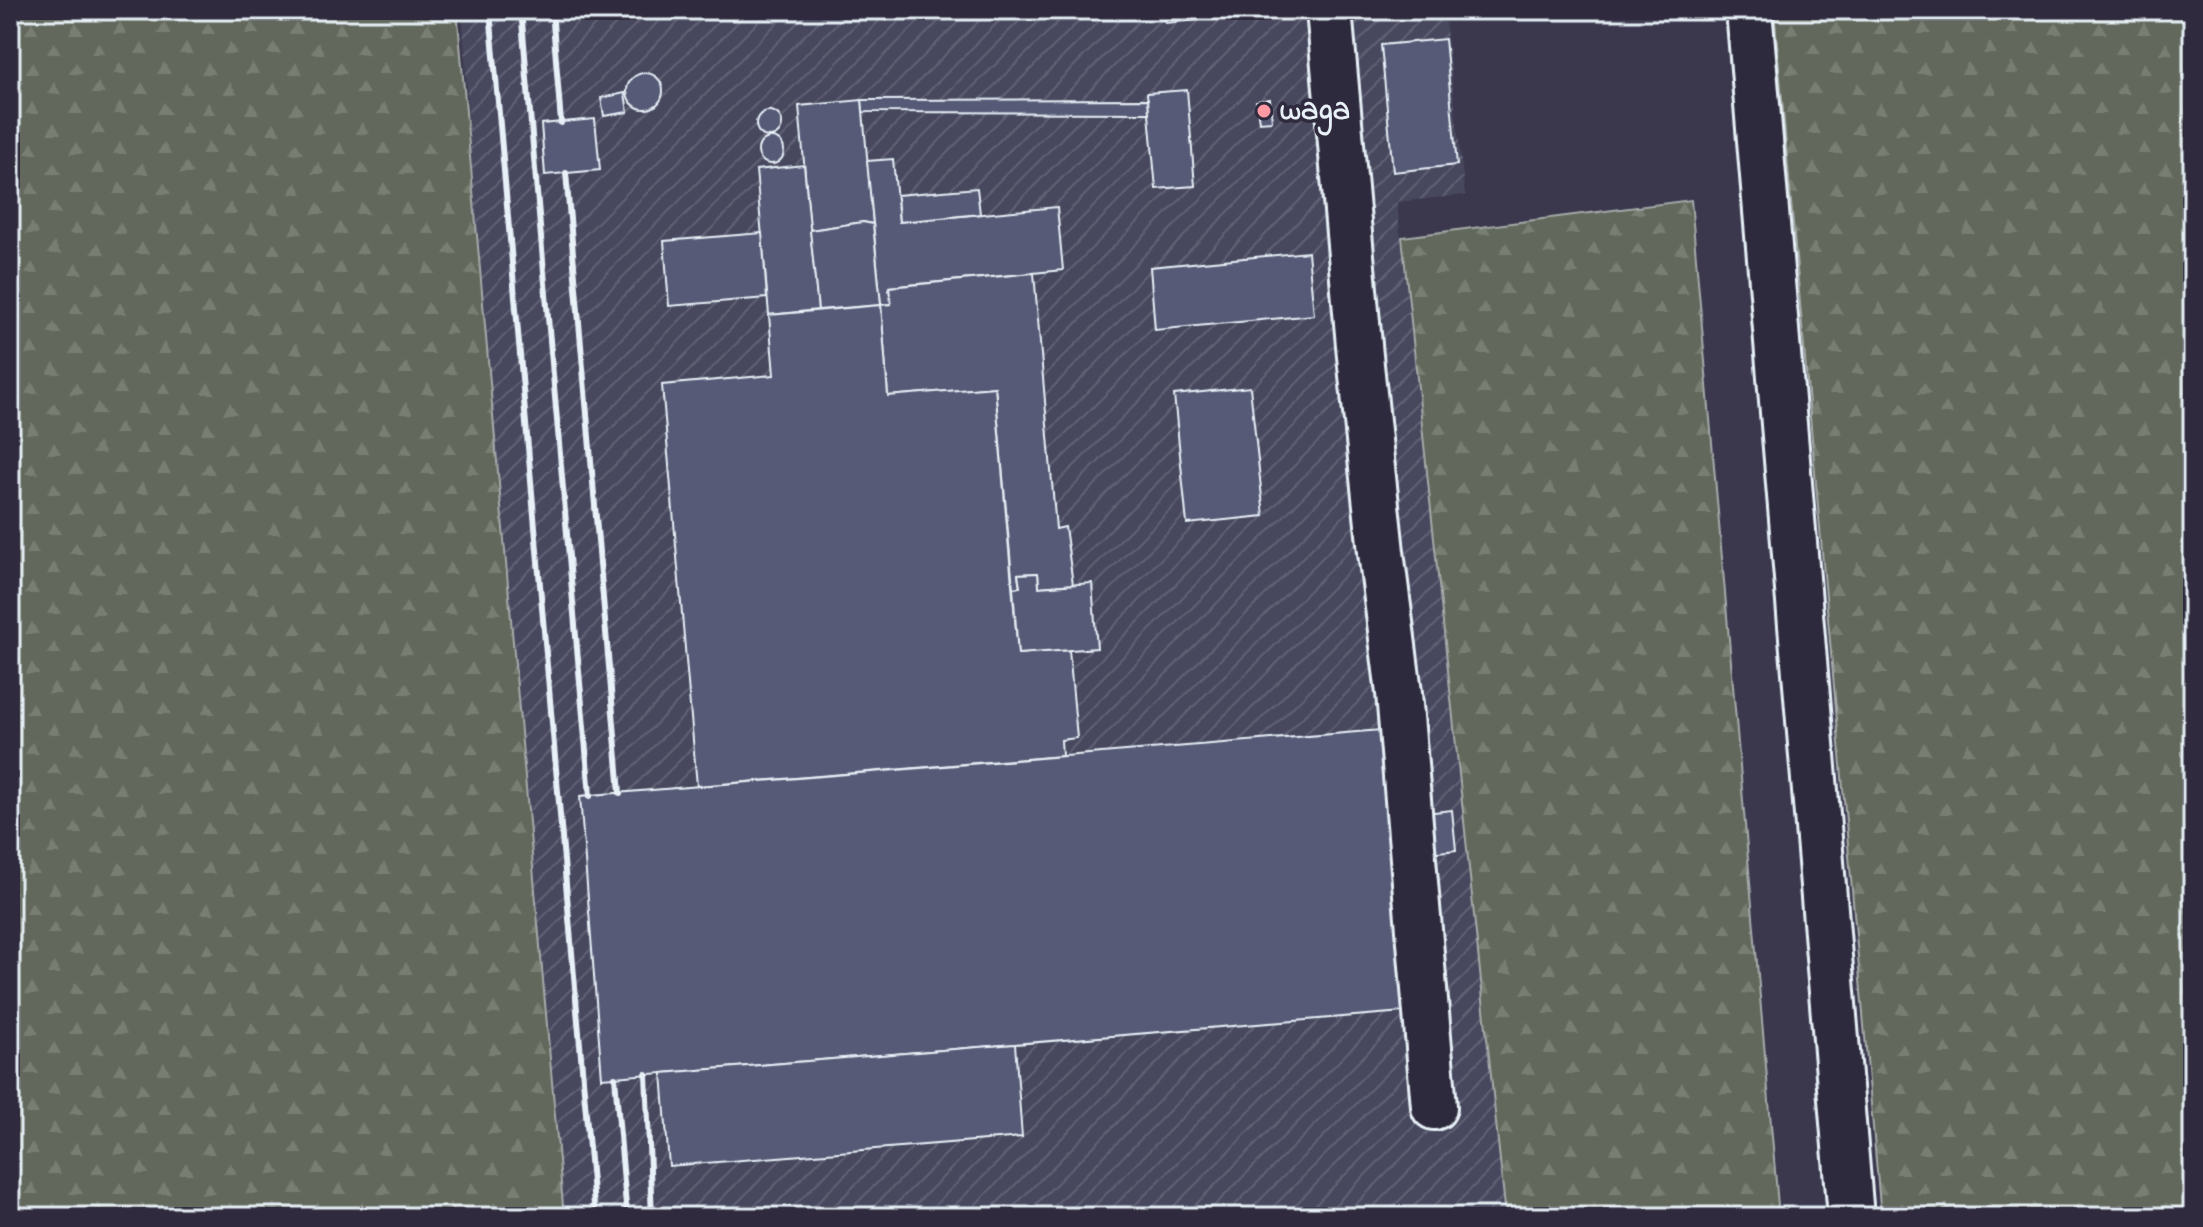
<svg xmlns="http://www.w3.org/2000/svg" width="2203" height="1227" font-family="'Indie Flower',sans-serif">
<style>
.industrial{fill:url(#industrial-furrows)}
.forest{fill:url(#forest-firs);stroke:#a6acaa;stroke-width:2}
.building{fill:#565a76;stroke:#e8f1f8;stroke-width:2}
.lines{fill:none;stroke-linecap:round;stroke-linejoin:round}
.minor-casing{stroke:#e8f1f8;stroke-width:50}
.major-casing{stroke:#e8f1f8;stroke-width:50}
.minor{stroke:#2f2a3d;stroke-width:44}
.major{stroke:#2f2a3d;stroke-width:44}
.rail{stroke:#e8f1f8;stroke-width:6}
.poi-dot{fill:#ff9aa2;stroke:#2f2a3d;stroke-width:3}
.labels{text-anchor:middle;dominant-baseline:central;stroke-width:7;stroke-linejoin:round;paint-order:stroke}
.poi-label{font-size:32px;font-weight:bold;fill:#e8f1f8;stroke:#2f2a3d;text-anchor:start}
</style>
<defs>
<pattern id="industrial-furrows" width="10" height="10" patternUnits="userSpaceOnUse" patternTransform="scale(2)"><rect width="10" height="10" fill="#46465d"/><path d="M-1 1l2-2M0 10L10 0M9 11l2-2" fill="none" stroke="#616175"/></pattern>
<pattern id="forest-firs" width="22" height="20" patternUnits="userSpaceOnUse" patternTransform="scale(2)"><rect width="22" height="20" fill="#63685b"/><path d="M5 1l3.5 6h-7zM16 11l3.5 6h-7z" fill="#797e73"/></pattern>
</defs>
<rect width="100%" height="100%" fill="#3b384e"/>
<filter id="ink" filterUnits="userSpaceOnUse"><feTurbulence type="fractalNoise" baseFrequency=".0125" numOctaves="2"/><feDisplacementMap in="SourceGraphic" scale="16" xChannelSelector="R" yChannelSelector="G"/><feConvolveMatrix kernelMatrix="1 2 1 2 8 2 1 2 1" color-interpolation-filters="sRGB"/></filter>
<g filter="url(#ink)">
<polygon class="industrial" points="462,10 1444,10 1465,195 1397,202 1506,1217 564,1217 474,212"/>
<g class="forest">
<polygon points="10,10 457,10 564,1217 10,1217"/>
<polygon points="1774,10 2193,10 2193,1217 1881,1217"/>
<polygon points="1691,200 1779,1217 1506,1217 1402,237"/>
</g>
<g class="building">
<polygon points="1164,10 1198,10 1198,20 1165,23"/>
<polygon points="1445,39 1457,165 1393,172 1381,45"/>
<circle cx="645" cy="91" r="18"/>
<polygon points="1187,90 1195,186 1156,189 1147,93"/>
<polygon points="625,93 628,112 604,116 601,98"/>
<polygon points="1148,99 1149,113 863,112 862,100"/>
<polygon points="1270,99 1272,121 1259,122 1256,101"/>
<polygon points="862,100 873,224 863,222 810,230 799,106"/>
<circle cx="769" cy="124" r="13"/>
<polygon points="595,119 600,170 545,175 541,124"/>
<circle cx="771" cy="151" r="13"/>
<polygon points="893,159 899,222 1057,207 1063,270 889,287 891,304 881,305 867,161"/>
<polygon points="804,165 818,310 769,315 756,170"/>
<polygon points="977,188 980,214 899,222 897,195"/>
<polygon points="863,222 873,224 881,305 818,310 810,230"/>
<polygon points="762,233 767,298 669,306 664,241"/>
<polygon points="1308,252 1314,315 1155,330 1150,267"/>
<polygon points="1034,273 1056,529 1065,527 1073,584 1039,587 1038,573 1018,574 1020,587 1013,588 995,387 888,396 881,305 891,304 889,287"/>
<polygon points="881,305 888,396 995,387 1018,654 1069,650 1077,738 1061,740 1062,756 697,786 662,385 774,375 769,315"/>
<polygon points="1250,387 1264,516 1187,524 1174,395"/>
<polygon points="1038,573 1039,587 1092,583 1097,648 1018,654 1013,588 1020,587 1018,574"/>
<polygon points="1393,729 1415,1011 602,1078 580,796"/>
<polygon points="1452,810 1456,850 1429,853 1425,813"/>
<polygon points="1015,1044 1022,1137 669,1166 662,1073"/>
</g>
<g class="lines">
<g class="minor-casing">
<polyline id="minor" points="1329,10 1360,356 1381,552 1399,693 1434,1107"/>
</g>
<g class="major-casing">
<polyline id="major" points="1749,10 1851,1217"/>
</g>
<use href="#minor" class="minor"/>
<use href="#major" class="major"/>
<g class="rail">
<polyline points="490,10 595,1217"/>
<polyline points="521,10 590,796"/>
<polyline points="552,10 561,123"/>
<polyline points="566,173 620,793"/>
<polyline points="646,1074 652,1217"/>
<polyline points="615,1077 627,1217"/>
</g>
</g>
</g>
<circle class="poi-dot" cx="1264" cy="111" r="8"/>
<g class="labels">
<g class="poi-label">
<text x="1280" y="111">waga</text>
</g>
</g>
<rect width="2203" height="1227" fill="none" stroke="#2f2a3d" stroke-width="40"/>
<rect x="20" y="20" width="2163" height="1187" fill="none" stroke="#e8f1f8" stroke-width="3" filter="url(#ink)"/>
</svg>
